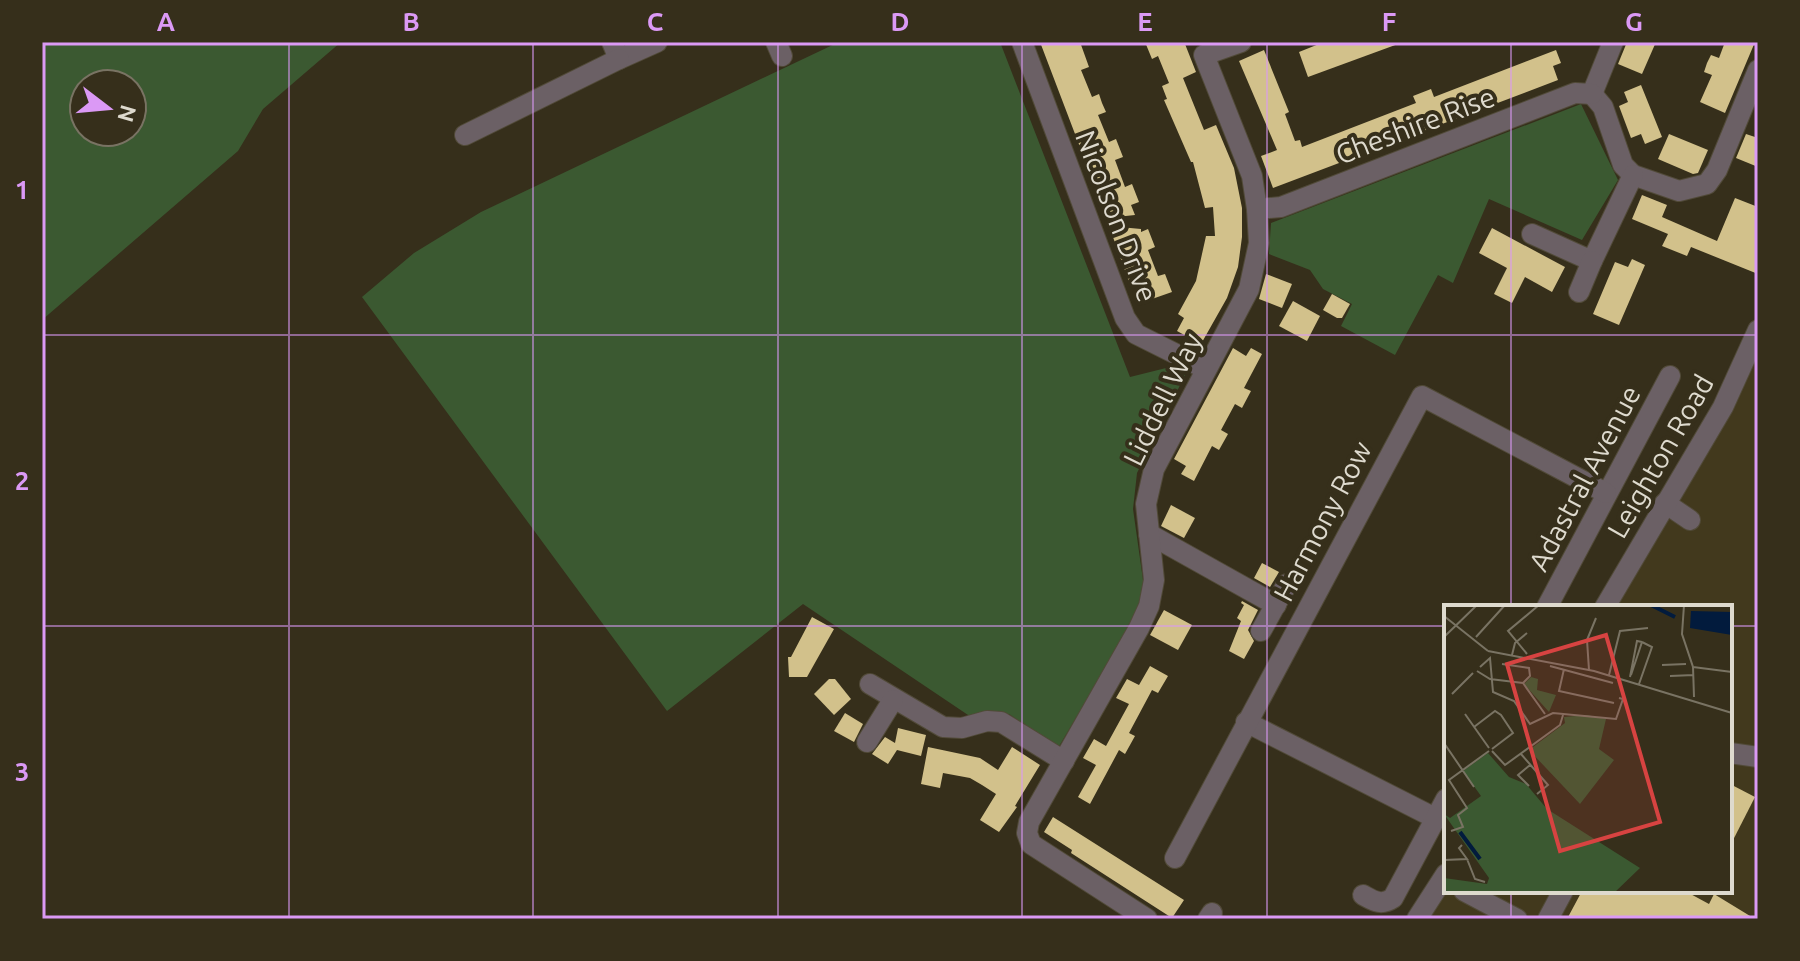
<svg xmlns="http://www.w3.org/2000/svg" width="1800" height="961" font-family="Ubuntu,sans-serif">
<style>
.built{fill:#42391d}
.green{fill:#3b5931;fill-rule:evenodd}
.building{fill:#d2c18b}
.lines{fill:none;stroke-linecap:round;stroke-linejoin:round}
.minor-casing{stroke:#514a38;stroke-width:22}
.minor{stroke:#6b6065;stroke-width:20}
.grid{fill:none;stroke:#db99f5;stroke-width:2;stroke-opacity:0.55}
.labels{text-anchor:middle;dominant-baseline:central;stroke-width:8;stroke-linejoin:round;paint-order:stroke}
.street-label{font-size:28px;fill:#dedace;stroke:#362f1b}
.inset-river{fill:none;stroke:#021b3d;stroke-width:4}
.inset-road{fill:none;stroke:#797363;stroke-width:2}
.view{fill:#d74341;fill-opacity:0.15;stroke:#d74341;stroke-width:4}
.inset-edge{fill:none;stroke:#dedace;stroke-width:4}
.neatline{fill:none;stroke:#db99f5;stroke-width:3}
.grid-label{font-size:26px;text-anchor:middle;font-weight:bold;fill:#db99f5}
</style>
<rect width="100%" height="100%" fill="#362f1b"/>
<polygon class="built" points="1758,332 1758,919 1420,919 1446,891 1730,891 1730,607 1601,607"/>
<g class="green">
<path d="M42 42H341L263 109 238 151 42 320ZM132 84V132H84V84Z"/>
<polygon points="839,42 1000,42 1130,377 1170,367 1185,375 1137,473 1133,509 1144,587 1133,622 1058,748 1009,714 971,717 803,604 667,711 362,297 414,253 481,212"/>
<polygon points="1581,104 1618,180 1582,240 1489,199 1453,283 1438,275 1395,355 1341,326 1352,304 1323,289 1310,270 1269,254 1271,223"/>
</g>
<g class="building">
<polygon points="1040,42 1080,42 1089,67 1081,70 1092,97 1099,94 1102,103 1106,112 1098,115 1109,142 1116,139 1123,157 1115,160 1125,187 1132,184 1139,202 1131,205 1135,215 1107,218"/>
<polygon points="1145,42 1190,42 1185,44 1196,72 1183,78 1204,130 1216,125 1234,168 1242,208 1242,237 1238,267 1227,298 1201,344 1177,331 1184,318 1178,314 1196,281 1206,236 1215,236 1213,207 1205,208 1193,162 1191,162 1164,100 1167,99 1162,86 1169,83 1158,56 1152,59"/>
<polygon points="1324,42 1397,42 1398,44 1308,77 1299,52"/>
<polygon points="1627,42 1656,42 1642,74 1618,64"/>
<polygon points="1725,42 1755,42 1725,113 1700,102 1712,75 1704,72 1707,63 1711,55 1719,58"/>
<polygon points="1264,50 1289,112 1285,114 1295,141 1300,140 1302,147 1416,103 1413,96 1431,89 1434,97 1556,50 1561,63 1553,66 1558,80 1273,188 1261,156 1277,150 1239,61"/>
<polygon points="1641,85 1662,137 1645,144 1641,134 1631,138 1619,106 1628,102 1624,92"/>
<polygon points="1669,134 1708,150 1698,173 1693,174 1658,159"/>
<polygon points="1746,134 1758,138 1758,167 1736,158"/>
<polygon points="1642,195 1667,205 1662,217 1717,241 1735,198 1758,207 1758,274 1691,247 1687,256 1662,246 1668,234 1632,219"/>
<polygon points="1109,226 1141,229 1141,232 1148,229 1155,247 1148,250 1158,276 1165,274 1172,292 1152,299 1145,281 1131,287"/>
<polygon points="1492,228 1565,267 1552,292 1525,277 1512,303 1494,294 1507,268 1479,253"/>
<polygon points="1632,259 1645,265 1619,325 1593,314 1615,262 1628,267"/>
<polygon points="1266,274 1292,284 1282,308 1259,299"/>
<polygon points="1332,294 1350,304 1342,318 1337,318 1323,310"/>
<polygon points="1293,301 1320,316 1307,341 1279,326"/>
<polygon points="1233,348 1246,356 1251,348 1262,354 1244,388 1251,391 1242,408 1235,404 1221,430 1228,434 1219,450 1212,446 1194,481 1181,474 1186,466 1174,459"/>
<polygon points="1171,505 1195,518 1184,538 1161,526"/>
<polygon points="1262,563 1279,572 1270,587 1254,578"/>
<polygon points="1242,601 1258,610 1248,630 1254,641 1244,659 1229,651 1241,621 1237,618 1244,605 1241,603"/>
<polygon points="1164,610 1192,625 1178,650 1150,635"/>
<polygon points="812,617 834,629 807,677 789,677 788,657 791,657"/>
<polygon points="1150,666 1168,676 1158,693 1152,690 1129,733 1135,736 1125,754 1119,750 1090,804 1078,797 1096,765 1083,758 1094,739 1106,746 1129,704 1116,698 1127,679 1139,685"/>
<polygon points="829,679 835,679 851,699 834,715 814,694"/>
<polygon points="845,713 863,724 854,742 834,731"/>
<polygon points="898,728 926,735 921,756 897,750 888,764 872,754 885,737 895,743"/>
<polygon points="928,747 980,758 998,770 1012,747 1040,765 1015,806 1017,807 999,832 980,820 996,794 982,785 970,778 943,773 940,788 921,784"/>
<polygon points="1730,784 1755,797 1730,846"/>
<polygon points="1053,817 1184,900 1172,918 1071,853 1072,850 1044,832"/>
<polygon points="1582,891 1685,891 1709,904 1714,894 1755,919 1567,919"/>
</g>
<g class="lines">
<g class="minor-casing">
<g id="minor">
<polyline points="612,42 619,59 657,42"/>
<polyline points="776,42 782,56"/>
<polyline points="1022,42 1125,318 1136,334 1206,369"/>
<polyline points="1592,94 1603,107 1623,165 1633,175 1679,191 1707,184 1717,170 1758,70"/>
<polyline points="1592,94 1613,42"/>
<polyline points="465,135 619,59"/>
<polyline points="1257,209 1281,207 1575,93 1592,94"/>
<polyline points="1532,234 1592,261 1633,175"/>
<polyline points="1579,292 1592,261"/>
<polyline points="1665,503 1690,520"/>
<polyline points="1149,534 1276,605"/>
<polyline points="1547,607 1670,376"/>
<polyline points="1605,607 1723,407 1758,330"/>
<polyline points="1261,631 1287,584"/>
<polyline points="870,684 943,727 962,728 987,721 1001,722 1064,761"/>
<polyline points="1246,722 1435,818"/>
<polyline points="867,742 893,700"/>
<polyline points="1730,753 1758,757"/>
<polyline points="1175,858 1422,396 1606,493"/>
<polyline points="1464,891 1517,919"/>
<path d="M1363 895C1374 901 1381 906 1393 898L1446 799"/>
<polyline points="1147,919 1031,844 1027,833 1029,822 1139,628 1149,606 1154,580 1146,504 1154,469 1249,289 1259,243 1257,209 1252,176 1204,55 1241,42"/>
<polyline points="1208,919 1212,913"/>
<polyline points="1417,919 1446,874"/>
<polyline points="1548,919 1563,891"/>
</g>
</g>
<use href="#minor" class="minor"/>
</g>
<path class="grid" d="M289 42V919M533 42V919M778 42V919M1022 42V919M1267 42V919M1511 42V607M42 335H1758M42 626H1446M1730 626H1758M1511 891V919"/>
<g class="labels">
<g class="street-label">
<text transform="translate(1415 125) rotate(-21)">Cheshire Rise</text>
<text transform="translate(1117 216) rotate(69)">Nicolson Drive</text>
<text transform="translate(1162 399) rotate(-64)">Liddell Way</text>
<text transform="translate(1660 456) rotate(-60)">Leighton Road</text>
<text transform="translate(1584 478) rotate(-62)">Adastral Avenue</text>
<text transform="translate(1322 521) rotate(-62)">Harmony Row</text>
</g>
</g>
<g transform="translate(1444 605)">
<rect width="288" height="288" fill="#362f1b"/>
<path d="M87 72 94 74 93 85 112 90 105 107 80 79ZM143 110 162 114 155 144 170 155 136 199 85 145 121 118 120 112ZM44 148 65 172 82 179 103 204 196 263 170 288H0V273L43 279 45 273 0 209 6 213 37 191 19 166Z" fill="#3b5931"/>
<path d="M247 6 288 7V30L246 23Z" fill="#021b3d"/>
<path class="inset-river" d="M207 0 231 12M16 227 36 254"/>
<path class="inset-road" d="M240 0 238 29 249 62 250 92M0 11 44 46M0 32 33 0M32 32 61 0M44 46 150 66 288 108M83 49 64 26 95 0M68 50 71 38 83 28M58 59 85 63 86 71 79 78M218 60 242 59M106 61 169 78M36 62 46 53 49 87 70 96 86 119 109 108 172 114 179 94 175 93M249 62 288 67M120 64 115 86 170 98M145 65 143 35 152 13M33 66 46 74 79 78M165 70 176 26 204 23M187 70 198 37M226 71 250 70M186 72 193 36 198 37M79 78 101 109M195 79 208 42 198 37M8 89 29 68M21 109 45 143M30 122 51 106 57 110 69 128 48 144M0 138 30 182M48 146 61 160 116 120 119 110M77 149 104 180 93 189M85 181 74 170 86 160M7 226 19 222 14 210 23 203 5 175 45 146M23 254 31 274 41 277M0 255 23 254 15 243 18 240"/>
<path class="view" d="M162 30 216 217 116 246 63 59Z"/>
<rect width="288" height="288" class="inset-edge"/>
</g>
<rect width="1800" height="961" fill="none" stroke="#362f1b" stroke-width="88"/>
<g transform="translate(108 108) rotate(106)"><circle r="38" fill="#362f1b" stroke="#797363" stroke-width="2"/>
<path d="M0-6L14 30L0 20L-14 30Z" fill="#db99f5"/>
<text y="-12" font-size="22" font-weight="bold" text-anchor="middle" fill="#dedace">N</text>
</g>
<rect x="44" y="44" width="1712" height="873" class="neatline"/>
<g class="grid-label">
<text x="166" y="31">A</text>
<text x="411" y="31">B</text>
<text x="655" y="31">C</text>
<text x="900" y="31">D</text>
<text x="1145" y="31">E</text>
<text x="1389" y="31">F</text>
<text x="1634" y="31">G</text>
<text x="22" y="199">1</text>
<text x="22" y="490">2</text>
<text x="22" y="781">3</text>
</g>
</svg>
